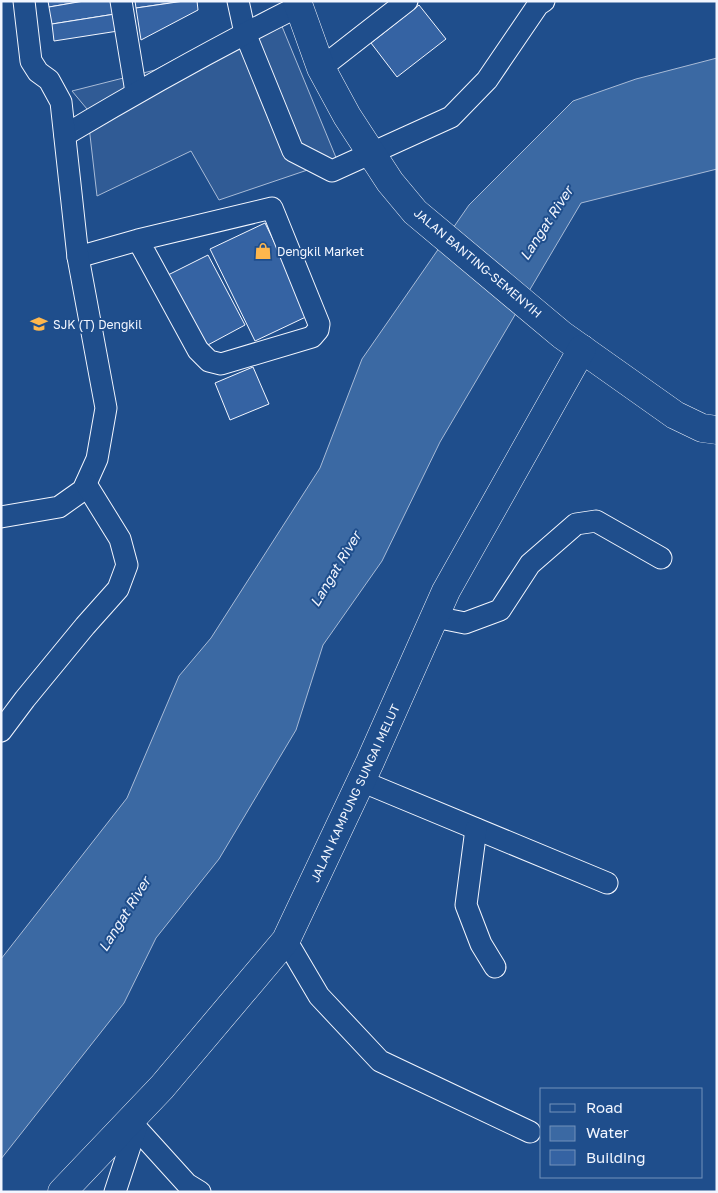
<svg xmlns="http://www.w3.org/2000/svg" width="718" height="1193" font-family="'Golos Text',sans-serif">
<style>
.parking{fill:#305b95;stroke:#a8bbd7}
.water{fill:#3b69a3;stroke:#a8bbd7}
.building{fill:#3563a3;stroke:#f2f6ff}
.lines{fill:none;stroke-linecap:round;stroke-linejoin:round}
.minor-casing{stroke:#f2f6ff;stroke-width:23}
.major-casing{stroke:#f2f6ff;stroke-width:29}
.minor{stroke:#1f4e8c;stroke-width:21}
.major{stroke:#1f4e8c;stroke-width:28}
.labels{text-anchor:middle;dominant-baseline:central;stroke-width:4;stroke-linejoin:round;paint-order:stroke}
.poi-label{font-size:12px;fill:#f2f6ff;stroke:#1f4e8c;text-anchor:start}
.street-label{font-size:12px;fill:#f2f6ff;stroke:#1f4e8c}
.water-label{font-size:14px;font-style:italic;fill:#f2f6ff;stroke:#1f4e8c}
</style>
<rect width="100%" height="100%" fill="#1f4e8c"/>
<polygon class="parking" points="274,7 337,160 219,200 191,151 97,196 87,109 72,91 155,70"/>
<polygon class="water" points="717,58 717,169 581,203 440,442 382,561 323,645 296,730 219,859 156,938 124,1003 1,1159 1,959 127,798 179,676 211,638 320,468 362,359 469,205 573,101 636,79"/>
<g class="building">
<polygon points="48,1 84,1 49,7"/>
<polygon points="84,1 113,1 115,14 52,24 49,7"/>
<polygon points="135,1 184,1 136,8"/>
<polygon points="184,1 197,1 198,10 141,40 136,8"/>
<polygon points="419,5 446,39 397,77 371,43"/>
<polygon points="115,14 118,31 54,41 52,24"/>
<polygon points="265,223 310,315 255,341 210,249"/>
<polygon points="208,255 245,325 206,346 168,275"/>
<polygon points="253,367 269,404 230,420 215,383"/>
</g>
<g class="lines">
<g class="minor-casing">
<g id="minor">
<polyline points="121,1 136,92"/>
<polyline points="238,1 245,33 293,151 332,171 451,117 487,80 538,5 544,1"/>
<polyline points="321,68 407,1"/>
<path d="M65 135C142 89 219 46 299 6"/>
<polyline points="78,257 138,240 198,350 209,361 221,364 312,337 318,330 319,324 272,208 138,240"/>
<polyline points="1,517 59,507 83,490 97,459 106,408 78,257 61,102 49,80 38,72 31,61 24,1"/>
<polyline points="435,617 465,623 500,610 530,564 576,524 596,521 661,558"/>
<polyline points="1,731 25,699 85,626 118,589 127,565 120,539 86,484"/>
<polyline points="361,781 607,883"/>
<polyline points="476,829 466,905 481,944 495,967"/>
<polyline points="286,940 319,996 380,1061 530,1132"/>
<polyline points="129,1120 187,1184 200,1192"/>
<polyline points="115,1192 136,1128"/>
</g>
</g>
<g class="major-casing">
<g id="major">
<polyline points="297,1 321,68 347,116 390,182 415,212 562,335 675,415 702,428 717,430"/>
<polyline points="62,1192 162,1087 286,940 370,762 446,591 582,349"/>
</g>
</g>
<use href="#minor" class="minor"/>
<use href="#major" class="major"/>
</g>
<defs>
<g id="shop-bare" transform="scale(1.35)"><path d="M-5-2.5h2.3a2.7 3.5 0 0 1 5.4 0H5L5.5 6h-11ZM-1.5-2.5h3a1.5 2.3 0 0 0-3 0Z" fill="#ffb74d" stroke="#1f4e8c" stroke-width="2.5" paint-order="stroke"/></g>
<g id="school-bare" transform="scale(1.35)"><path d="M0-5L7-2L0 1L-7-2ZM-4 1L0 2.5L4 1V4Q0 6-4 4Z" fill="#ffb74d" stroke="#1f4e8c" stroke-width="2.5" paint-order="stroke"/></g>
</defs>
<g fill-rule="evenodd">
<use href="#shop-bare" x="263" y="251"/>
<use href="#school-bare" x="39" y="324"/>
</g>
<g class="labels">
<g class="poi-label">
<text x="277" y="251">Dengkil Market</text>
<text x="53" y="324">SJK (T) Dengkil</text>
</g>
<g class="street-label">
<text transform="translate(478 263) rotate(40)">JALAN BANTING-SEMENYIH</text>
<text transform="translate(355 793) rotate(-65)">JALAN KAMPUNG SUNGAI MELUT</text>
</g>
<g class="water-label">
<text transform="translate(546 223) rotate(-57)">Langat River</text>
<text transform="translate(335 569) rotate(-59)">Langat River</text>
<text transform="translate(124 914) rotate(-58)">Langat River</text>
</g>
</g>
<rect width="718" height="1193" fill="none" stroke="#f2f6ff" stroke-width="5"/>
<rect x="540" y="1088" width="162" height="90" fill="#1f4e8c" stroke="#7391ba"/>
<rect x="550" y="1104" width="25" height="8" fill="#1f4e8c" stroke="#7391ba"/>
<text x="586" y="1113" font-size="15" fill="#f2f6ff">Road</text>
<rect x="550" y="1126" width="25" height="15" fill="#3b69a3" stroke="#7391ba"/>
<text x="586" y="1138" font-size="15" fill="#f2f6ff">Water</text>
<rect x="550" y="1150" width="25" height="15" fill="#3563a3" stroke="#7391ba"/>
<text x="586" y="1163" font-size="15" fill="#f2f6ff">Building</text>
</svg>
